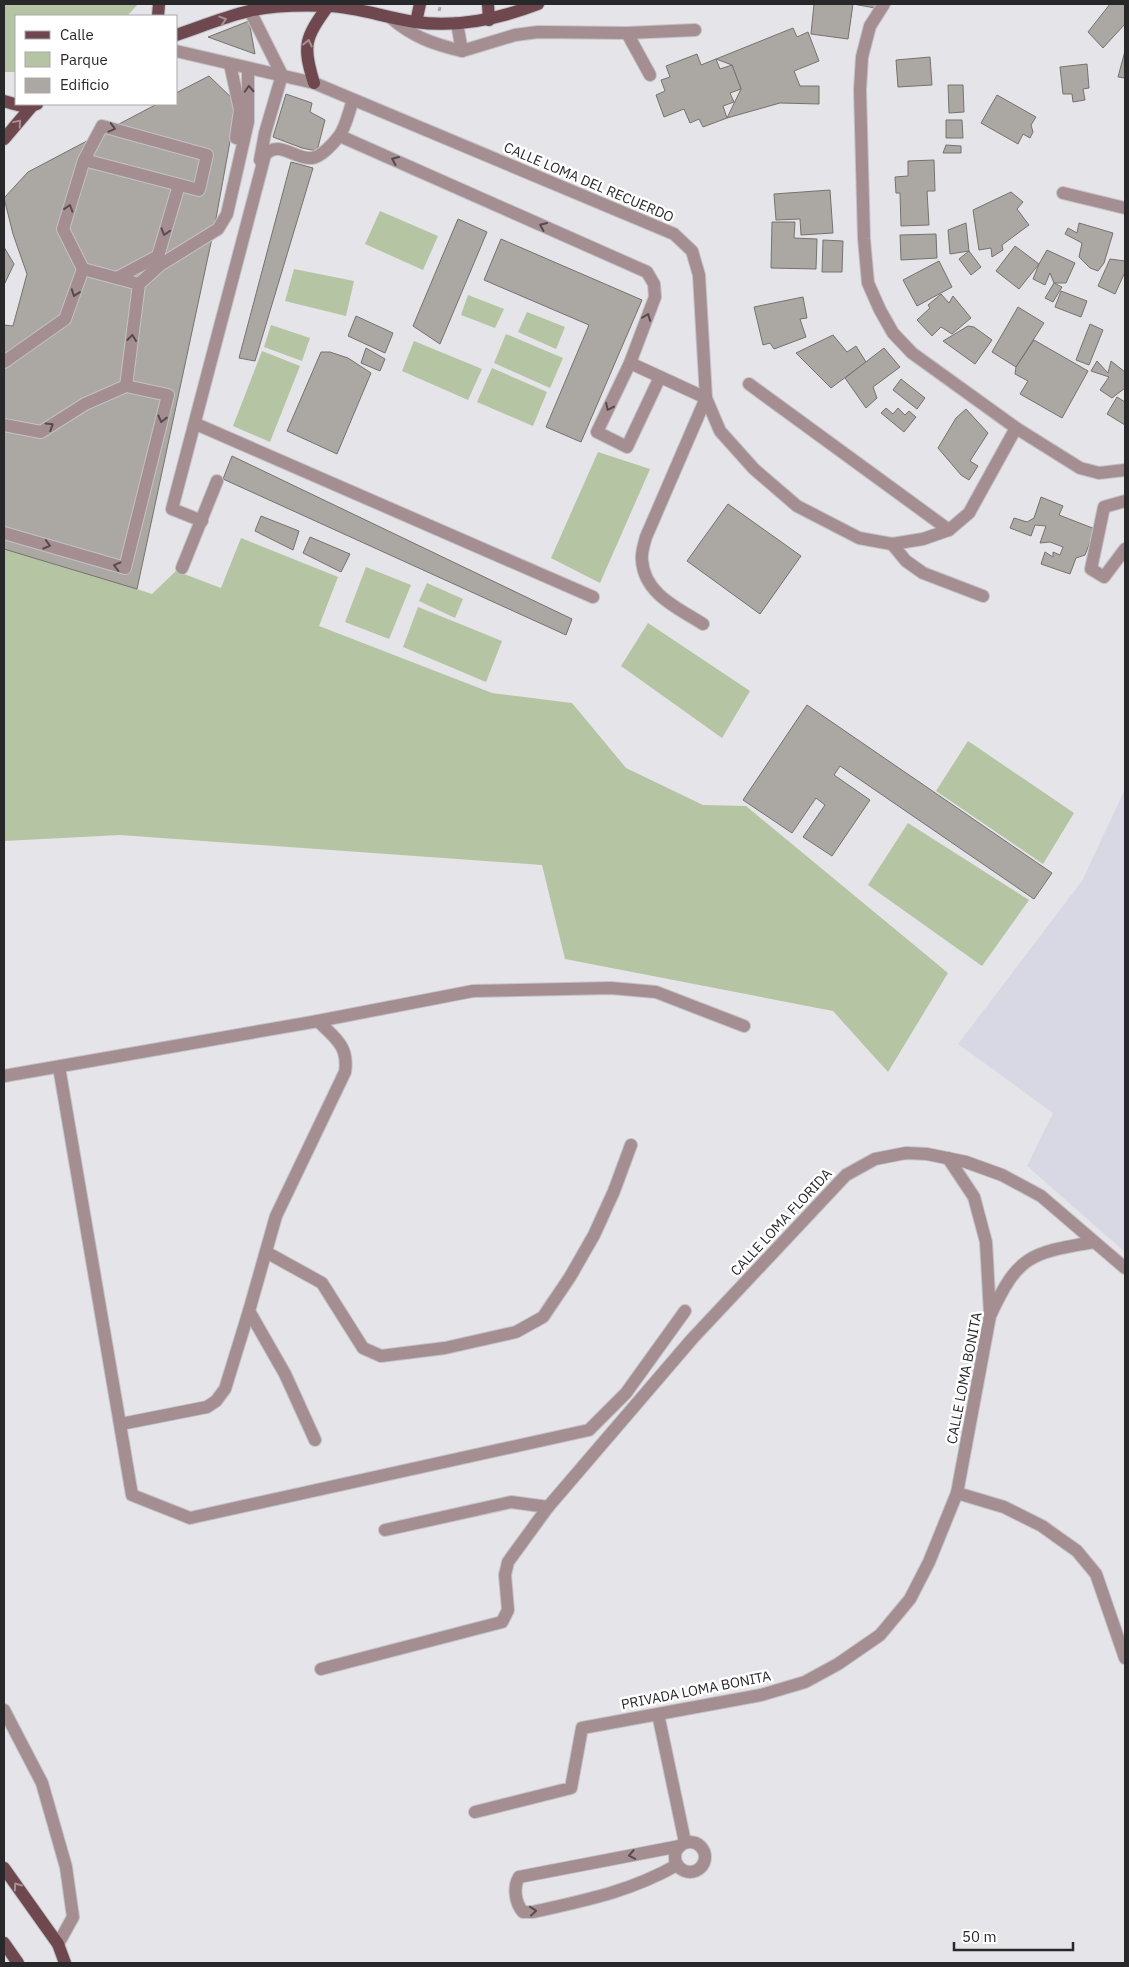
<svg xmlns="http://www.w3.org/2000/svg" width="1129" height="1967" font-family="'IBM Plex Sans',sans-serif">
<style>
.built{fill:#d7d8e4}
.green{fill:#b5c4a2}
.building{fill:#aba7a3;stroke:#76726f}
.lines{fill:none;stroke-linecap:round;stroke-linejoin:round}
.minor-casing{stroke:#c2c2c7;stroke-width:14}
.major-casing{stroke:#c2c2c7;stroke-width:14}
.path{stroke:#a7a7ab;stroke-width:3;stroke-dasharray:4 4;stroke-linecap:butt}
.minor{stroke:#a58e91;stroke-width:12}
.major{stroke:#6e484e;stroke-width:12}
.oneway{stroke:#a89195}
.oneway2{stroke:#544c4e}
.labels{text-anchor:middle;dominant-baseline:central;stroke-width:5;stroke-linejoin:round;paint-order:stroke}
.street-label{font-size:14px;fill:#28282a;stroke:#fff}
</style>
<rect width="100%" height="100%" fill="#e4e4e9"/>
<polygon class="built" points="1125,789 1125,1252 1027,1166 1053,1113 958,1044 1082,881"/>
<g class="green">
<polygon points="4,4 138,4 127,16 16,16 16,72 4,72"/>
<polygon points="380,211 438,236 423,270 365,244"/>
<polygon points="294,269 354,281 346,316 285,301"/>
<polygon points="468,295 504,309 495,328 461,315"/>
<polygon points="527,312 565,327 556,349 518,332"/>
<polygon points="271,325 310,338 302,361 264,347"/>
<polygon points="506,334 563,358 550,388 494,363"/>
<polygon points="414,341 482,369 468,400 402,371"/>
<polygon points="262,351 300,366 270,442 233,426"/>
<polygon points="492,368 547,392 533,426 477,402"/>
<polygon points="598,452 650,469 600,583 551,558"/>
<polygon points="241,538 338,577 319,626 492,693 572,703 626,768 703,805 746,806 948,973 888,1072 833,1011 565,959 542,865 120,835 4,841 4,545 152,594 176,571 221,588"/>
<polygon points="366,567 411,585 389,639 345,622"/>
<polygon points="427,583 463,599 455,618 419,601"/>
<polygon points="418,607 502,641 486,682 403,647"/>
<polygon points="648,623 750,691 722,738 621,666"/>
<polygon points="968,741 1074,813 1043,864 936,791"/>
<polygon points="908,823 1029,900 982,966 868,885"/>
</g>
<g class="building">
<polygon points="814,4 876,4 875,8 853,4 848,39 811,34"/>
<polygon points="1110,4 1125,4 1125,24 1103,48 1088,32"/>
<polygon points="249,21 255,54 208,37"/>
<polygon points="793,28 797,37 808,32 819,61 794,71 800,86 819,86 819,104 780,103 727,118 741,89 732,65 716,59"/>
<polygon points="1125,51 1125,78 1118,77"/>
<polygon points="697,54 701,65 716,59 720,69 732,65 741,89 730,93 734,102 723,106 727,118 703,127 699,119 690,123 684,109 664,117 656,95 665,91 661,80 670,77 666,66"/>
<polygon points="930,57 932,85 898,87 896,60"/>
<polygon points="1087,64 1089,88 1083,89 1085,100 1073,102 1072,94 1063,94 1060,67"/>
<polygon points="209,76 237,103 215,224 137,589 4,549 4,325 13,326 27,274 13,234 4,198 28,172 157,104 176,104 176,93"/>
<polygon points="948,85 963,85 964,112 949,113"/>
<polygon points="286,94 312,103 310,112 325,120 317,151 302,148 273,137"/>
<polygon points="997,95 1036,117 1031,125 1033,132 1030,138 1023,134 1018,144 981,123"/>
<polygon points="946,120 962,120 963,138 946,138"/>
<polygon points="946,145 961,146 961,153 943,153"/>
<polygon points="934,160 935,191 927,191 929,225 901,226 900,193 896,193 895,177 908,176 908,161"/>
<polygon points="291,162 313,168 255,361 239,358"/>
<polygon points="830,190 833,233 801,235 800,219 776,220 774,194"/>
<polygon points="1011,192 1023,202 1017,209 1029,225 1002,245 1003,250 992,257 991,248 979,250 973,210"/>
<polygon points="458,219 487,232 440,344 413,326"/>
<polygon points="772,222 795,222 794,238 817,239 816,269 771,268"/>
<polygon points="966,223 969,251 950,254 948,230"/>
<polygon points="1079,223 1113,233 1104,263 1098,271 1090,268 1079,257 1082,243 1065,234 1068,228 1077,233"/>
<polygon points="936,234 937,258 901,260 900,235"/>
<polygon points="501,239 642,300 581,442 546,427 589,325 484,280"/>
<polygon points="823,240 843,241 842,272 822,272"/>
<polygon points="1015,246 1039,264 1019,289 996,271"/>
<polygon points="4,247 14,264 4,285"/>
<polygon points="1047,250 1075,263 1066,283 1054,283 1050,273 1045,285 1033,279 1039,264"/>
<polygon points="969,251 981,267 971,275 959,259"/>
<polygon points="1110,259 1125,261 1125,272 1115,294 1098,286"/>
<polygon points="939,261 952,287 917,306 903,280"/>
<polygon points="1054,283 1062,287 1053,302 1045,298"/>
<polygon points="1061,291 1087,301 1081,317 1055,307"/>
<polygon points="941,294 949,303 953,296 971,318 952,334 941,327 932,336 917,320 930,308 928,305"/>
<polygon points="803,297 807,318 800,319 806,337 774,349 770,343 763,345 754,307"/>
<polygon points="1018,307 1044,323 1016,367 992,352"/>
<polygon points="356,316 393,333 385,353 348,336"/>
<polygon points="1090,324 1103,330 1089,365 1076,360"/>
<polygon points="968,326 974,327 992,340 975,364 943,341"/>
<polygon points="833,335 847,352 856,346 866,362 831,388 796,353"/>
<polygon points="1034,340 1088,371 1062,418 1020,394 1028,381 1015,374 1016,367"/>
<polygon points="366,348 385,359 380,371 361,363"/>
<polygon points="884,348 900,367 873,387 877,398 866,408 845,378"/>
<polygon points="321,352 330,352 348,358 371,373 337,454 287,431"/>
<polygon points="1097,361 1108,373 1111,361 1125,372 1125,388 1112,398 1100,390 1109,377 1091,371"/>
<polygon points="901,379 925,398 917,409 893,390"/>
<polygon points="1117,397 1125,402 1125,425 1107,414"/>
<polygon points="886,408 893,414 898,408 905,415 909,411 916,417 904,432 881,413"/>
<polygon points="966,409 988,433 970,461 978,466 969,480 961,475 938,448 956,418"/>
<polygon points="232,456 572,619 566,635 223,479"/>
<polygon points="1041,497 1063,506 1059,515 1095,529 1085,555 1076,558 1070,574 1041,564 1045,552 1053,557 1053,552 1060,555 1063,547 1050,542 1040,543 1046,526 1035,525 1031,536 1010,528 1014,518 1027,522 1034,518"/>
<polygon points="728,504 801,556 760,614 687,561"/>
<polygon points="261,516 299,531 293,550 255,531"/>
<polygon points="310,537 350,554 341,572 303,553"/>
<polygon points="807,705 1052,873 1034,899 840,766 834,775 870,800 832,856 803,837 825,805 816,798 792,833 743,800"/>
</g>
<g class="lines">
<g class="minor-casing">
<g id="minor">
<polyline points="884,4 870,26 862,57 860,90 864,239 868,283 880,310 893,333 912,353 1016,428 1080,468 1099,473 1125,470"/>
<polyline points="250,11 282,75 265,133 260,160"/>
<path d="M391 18C413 37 433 44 462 51"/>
<polyline points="457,23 462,51 515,35 538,32 627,33 695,30"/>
<polyline points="627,33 650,75"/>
<polyline points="176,51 314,83 674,234 692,251 699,275 706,398 720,431 754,469 797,506 859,538 892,544 923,539 949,530 969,513 1016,428"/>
<polyline points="230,64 240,110 236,138"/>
<polyline points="340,136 647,272 654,284 655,297 630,363 597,432 627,447 660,377"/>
<polyline points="1063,193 1125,208"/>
<polyline points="83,269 63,229 84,160 102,126 207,155 199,190 84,160"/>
<polyline points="117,278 158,256 179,185"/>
<polyline points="4,362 65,319 83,269 139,284"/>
<path d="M630 363 706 398 646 537C644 544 641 553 642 560 644 594 678 608 703 624"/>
<polyline points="749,384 949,530"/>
<polyline points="126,386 139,284 160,265 218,229 227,214 248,122 248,68"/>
<polyline points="196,424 593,597"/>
<polyline points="4,425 41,432 85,404 126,386 168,395 125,568 4,533"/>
<polyline points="1125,501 1104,507 1091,569 1104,577 1125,549"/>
<path d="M202 521 172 509 265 155C279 139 295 160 312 158 321 157 334 143 339 136 346 127 349 111 353 100"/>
<polyline points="892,544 906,561 923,573 983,596"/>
<polyline points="182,568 217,481"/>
<polyline points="59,1067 132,1495 190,1518 589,1430 626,1393 685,1311"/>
<polyline points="4,1076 318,1021 473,991 611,988 656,992 744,1026"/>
<polyline points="948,1158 974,1197 986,1242 990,1314"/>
<polyline points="266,1252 322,1283 363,1348 381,1356 445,1348 516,1332 543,1317 570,1277 594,1235 614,1191 631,1145"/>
<polyline points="249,1311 285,1374 315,1440"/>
<path d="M121 1424 207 1407 216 1401 225 1389 249 1311 276 1216 345 1072C349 1046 335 1038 318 1021"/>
<polyline points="957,1493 1004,1507 1042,1526 1077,1551 1096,1574 1125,1658"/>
<polyline points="385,1530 511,1502 548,1507"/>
<polyline points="321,1669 502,1622 508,1610 505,1575 508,1562 548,1507 692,1339 846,1175 875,1159 906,1153 927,1154 966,1162 1002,1175 1041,1196 1125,1268"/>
<polyline points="4,1710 42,1783 66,1867 73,1917 58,1944"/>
<polyline points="658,1714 685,1842"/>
<path d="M475 1812 571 1788 582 1728 761 1695 805 1682 838 1664 880 1635 910 1599 929 1562 957 1493 990 1316C1018 1255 1030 1253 1094 1242"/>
<circle cx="690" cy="1857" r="15"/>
<path d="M677 1865C629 1892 586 1900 533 1912H523C515 1903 513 1887 519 1877L680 1846"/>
</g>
</g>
<g class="major-casing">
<g id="major">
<polyline points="488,4 489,20"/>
<polyline points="158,16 159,4"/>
<polyline points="416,22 420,4"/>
<path d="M176 35C200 27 224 17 249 11 274 5 304 5 329 6 358 7 386 18 415 22 457 28 499 19 538 4"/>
<path d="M314 83C302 45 305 38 328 6"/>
<path d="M4 101C14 104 27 109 37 104"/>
<polyline points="4,139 32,106"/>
<polyline points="4,1868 58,1944 65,1963"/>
<polyline points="4,1943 18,1963"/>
</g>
</g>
<polyline class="path" points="439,11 441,4"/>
<use href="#minor" class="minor"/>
<use href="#major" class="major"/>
</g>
<defs><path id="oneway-chevron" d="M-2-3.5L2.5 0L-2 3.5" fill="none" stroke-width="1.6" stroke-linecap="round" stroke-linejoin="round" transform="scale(1.25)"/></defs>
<g class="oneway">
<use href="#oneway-chevron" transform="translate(223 20) rotate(-18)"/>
<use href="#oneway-chevron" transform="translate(308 43) rotate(-77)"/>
<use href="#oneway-chevron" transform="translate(18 123) rotate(-50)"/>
<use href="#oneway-chevron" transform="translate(17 1886) rotate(-125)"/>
</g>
<g class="oneway2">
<use href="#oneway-chevron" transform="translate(249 89) rotate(-93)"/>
<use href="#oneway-chevron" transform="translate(112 128) rotate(15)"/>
<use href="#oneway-chevron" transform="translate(395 160) rotate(-156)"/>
<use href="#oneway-chevron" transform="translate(69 208) rotate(-73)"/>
<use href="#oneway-chevron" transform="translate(543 226) rotate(-156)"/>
<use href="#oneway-chevron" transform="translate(165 232) rotate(107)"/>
<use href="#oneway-chevron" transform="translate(75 293) rotate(110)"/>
<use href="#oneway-chevron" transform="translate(647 317) rotate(-69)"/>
<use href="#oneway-chevron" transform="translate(132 338) rotate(-83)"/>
<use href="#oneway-chevron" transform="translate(609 407) rotate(115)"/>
<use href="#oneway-chevron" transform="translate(162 419) rotate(104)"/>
<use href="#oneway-chevron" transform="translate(50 426) rotate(-32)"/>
<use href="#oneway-chevron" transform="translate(47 545) rotate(17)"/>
<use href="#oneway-chevron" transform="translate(117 566) rotate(-165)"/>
<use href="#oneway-chevron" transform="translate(632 1855) rotate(169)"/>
<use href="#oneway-chevron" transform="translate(533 1911) rotate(-6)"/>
</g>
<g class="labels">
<g class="street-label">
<text transform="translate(589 182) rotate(23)">CALLE LOMA DEL RECUERDO</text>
<text transform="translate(781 1222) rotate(-47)">CALLE LOMA FLORIDA</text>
<text transform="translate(964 1378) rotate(-79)">CALLE LOMA BONITA</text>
<text transform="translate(696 1690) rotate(-11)">PRIVADA LOMA BONITA</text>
</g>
</g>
<rect width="1129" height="1967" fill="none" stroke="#28282a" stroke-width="10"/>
<rect x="15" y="15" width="162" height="90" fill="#ffffff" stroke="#a9a9aa"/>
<rect x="25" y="31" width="25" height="8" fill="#6e484e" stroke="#a9a9aa"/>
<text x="60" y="40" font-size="15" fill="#28282a">Calle</text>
<rect x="25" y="52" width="25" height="15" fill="#b5c4a2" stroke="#a9a9aa"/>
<text x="60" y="65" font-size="15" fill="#28282a">Parque</text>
<rect x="25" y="78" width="25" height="15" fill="#aba7a3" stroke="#a9a9aa"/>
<text x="60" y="90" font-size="15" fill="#28282a">Edificio</text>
<path d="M954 1942v8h119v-8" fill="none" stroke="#28282a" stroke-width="2.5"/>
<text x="962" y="1942" font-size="15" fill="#28282a" stroke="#ffffff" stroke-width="4" paint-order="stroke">50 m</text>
</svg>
